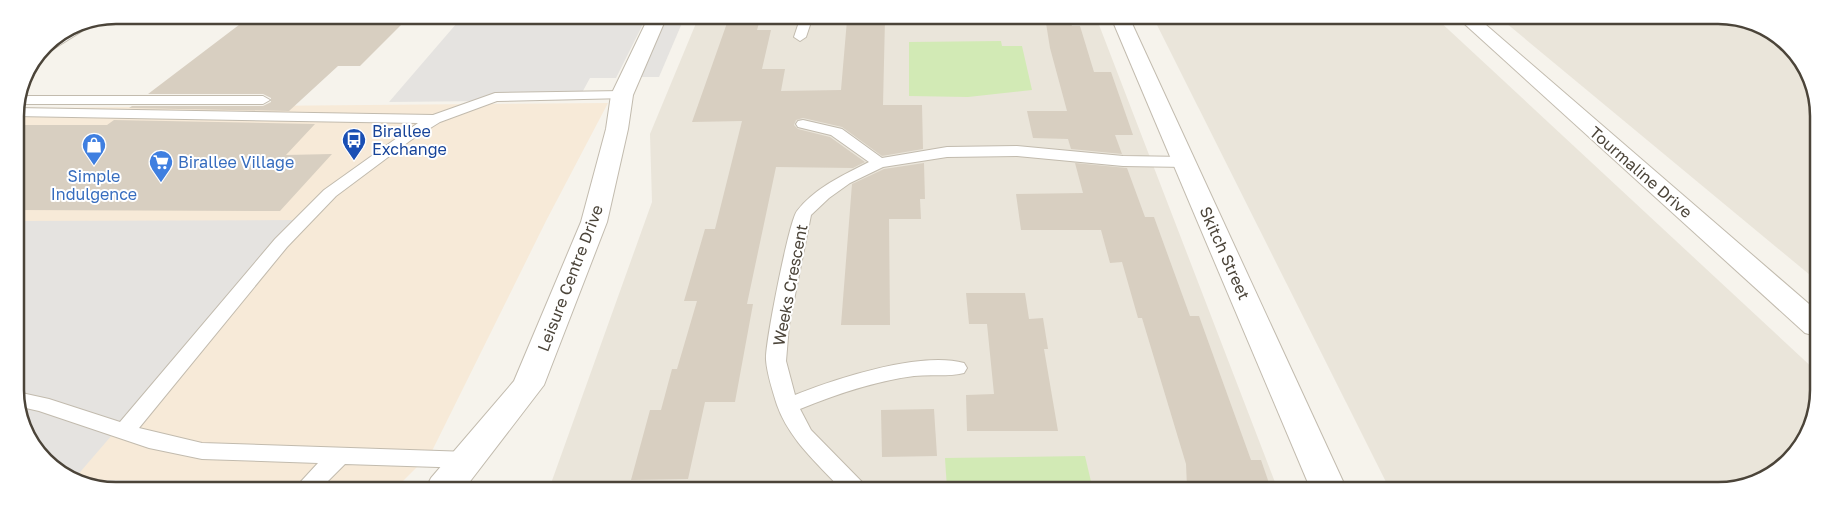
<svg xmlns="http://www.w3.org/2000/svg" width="1834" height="506" font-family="'Golos Text',sans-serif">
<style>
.residential{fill:#eae5da}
.commercial{fill:#f7ead8}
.green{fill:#d2eab5}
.parking{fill:#e5e3e0}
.building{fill:#d8cfc1}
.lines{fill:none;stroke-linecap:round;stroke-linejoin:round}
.lane-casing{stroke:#c2bbae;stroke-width:2}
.street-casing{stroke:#c2bbae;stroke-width:2}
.lane{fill:#fff;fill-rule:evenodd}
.street{fill:#fff;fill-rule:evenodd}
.labels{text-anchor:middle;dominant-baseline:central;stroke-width:4;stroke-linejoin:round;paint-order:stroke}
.transit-label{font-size:16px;fill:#164399;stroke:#fff;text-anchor:start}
.shop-label{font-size:16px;fill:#366cbe;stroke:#fff;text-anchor:start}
.street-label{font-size:16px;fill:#4b4439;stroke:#fff}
.rim{fill:none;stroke:#4b4439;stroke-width:2.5}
</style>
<rect width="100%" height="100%" fill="#f6f3ec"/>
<g class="residential">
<polygon points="699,16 1096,17 1278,490 549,489 652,202 650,134"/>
<polygon points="1153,17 1436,18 1816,371 1816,416 1785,466 1725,491 1390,490"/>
<polygon points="1500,18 1744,18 1794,49 1817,96 1816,280"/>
</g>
<polygon class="commercial" points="608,103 546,221 431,453 396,488 90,488 40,457 17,410 16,108"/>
<g class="green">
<polygon points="1001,41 1002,46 1022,46 1032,90 968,97 909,96 909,42"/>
<polygon points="1085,456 1093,490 947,489 945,458"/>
</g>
<g class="parking">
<polygon points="463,16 647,16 616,78 590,78 578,100 389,102"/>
<polygon points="665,16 685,16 659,77 636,77"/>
<polygon points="297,220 75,478 40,457 17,410 16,221"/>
<polygon points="77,480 270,481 264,488 90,488"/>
</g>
<g class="building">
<polygon points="252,15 410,16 360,66 338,66 289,111 129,108 132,106 263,106 271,102 271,98 263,94 148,94"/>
<polygon points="1045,17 1069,17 1072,26 1080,26 1094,72 1111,72 1133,135 1115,135 1122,154 1071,149 1068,139 1033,138 1027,111 1067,111 1050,48"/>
<polygon points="885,19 883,105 922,105 923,149 882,156 842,127 803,118 796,120 794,125 798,129 830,137 865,162 853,168 776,167 747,304 753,304 735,402 705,402 688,479 631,480 650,410 661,410 672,369 677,369 697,301 684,301 705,229 715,229 742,121 692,122 727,23 759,23 757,30 771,30 762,69 785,69 781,91 841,90 847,20"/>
<polygon points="114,120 315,124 286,155 332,154 280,211 16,210 15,125 107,125"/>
<polygon points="924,163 925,199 920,199 921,219 889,219 890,325 841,325 852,184 884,169"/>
<polygon points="1075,163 1127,168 1145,217 1154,217 1190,316 1199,316 1251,460 1261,460 1270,486 1253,486 1255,490 1220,490 1219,487 1187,487 1186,464 1142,318 1138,318 1122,262 1110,263 1101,230 1021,230 1016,194 1083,193"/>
<polygon points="966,293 1025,293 1029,319 1043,318 1048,349 1044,349 1058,431 967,431 966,395 994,394 987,324 969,324"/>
<polygon points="934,409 937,456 882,457 881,410"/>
</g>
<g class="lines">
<g class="lane-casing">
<g id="lane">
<polygon points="801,16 813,16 806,37 800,41 794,37"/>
<path d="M96 19 95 23 42 56H36C50 36 72 24 96 19Z"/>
<polygon points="622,91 627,92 629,95 627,98 497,101 440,122 411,140 336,196 287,247 139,428 202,443 469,452 477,454 480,460 477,466 469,468 345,464 321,488 295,488 318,463 202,459 149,448 39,411 17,406 17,392 49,399 120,422 275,239 324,190 418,123 15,116 16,108 433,115 495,93"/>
<polygon points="19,96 263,96 270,100 263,104 18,104"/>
<path d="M803 120 842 129 882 158 947 147 1017 146 1123 156 1186 157 1194 162 1186 167 1123 166 1017 156 947 157 883 167 850 183 829 198 811 215 789 325 786 361 795 395C837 378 921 351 964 363L967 368 964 373C948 377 931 374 914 376 875 381 837 394 800 409L811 430 863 483 867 489H841C817 463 789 439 777 405 773 392 767 374 766 360 765 344 789 221 797 211 815 188 843 175 869 162L831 135 798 127 796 124 798 121Z"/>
</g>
</g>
<g class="street-casing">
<g id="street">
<polygon points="649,16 667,16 633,95 628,129 607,222 544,385 465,488 426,488 431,478 514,381 581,222 606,129 611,95"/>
<polygon points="1111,17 1129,17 1347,490 1311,490"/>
<polygon points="1458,18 1478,18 1816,310 1816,336 1805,333"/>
</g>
</g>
<use href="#lane" class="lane"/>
<use href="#street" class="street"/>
</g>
<defs>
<g id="bus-pin" transform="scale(1.25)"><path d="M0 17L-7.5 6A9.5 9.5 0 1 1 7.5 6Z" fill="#1a4fb4" stroke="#fff"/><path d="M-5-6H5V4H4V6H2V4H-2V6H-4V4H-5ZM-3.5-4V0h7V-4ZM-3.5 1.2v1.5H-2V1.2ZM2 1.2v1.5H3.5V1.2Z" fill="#fff"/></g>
<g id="shop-pin" transform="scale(1.25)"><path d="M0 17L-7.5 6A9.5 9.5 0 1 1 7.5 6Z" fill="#3f7fe0" stroke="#fff"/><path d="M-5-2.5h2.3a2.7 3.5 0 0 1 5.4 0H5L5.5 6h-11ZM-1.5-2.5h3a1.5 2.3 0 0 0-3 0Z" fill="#fff"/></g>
<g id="supermarket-pin" transform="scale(1.25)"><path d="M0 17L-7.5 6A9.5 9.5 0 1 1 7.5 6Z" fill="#3f7fe0" stroke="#fff"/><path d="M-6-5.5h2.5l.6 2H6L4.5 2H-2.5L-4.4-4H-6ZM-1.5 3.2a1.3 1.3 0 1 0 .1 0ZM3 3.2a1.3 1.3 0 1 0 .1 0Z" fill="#fff"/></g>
</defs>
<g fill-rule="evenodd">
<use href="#bus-pin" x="354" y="140"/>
<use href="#shop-pin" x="94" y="145"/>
<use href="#supermarket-pin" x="161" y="162"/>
</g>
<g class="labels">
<g class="transit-label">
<text x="372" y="131">Birallee<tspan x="372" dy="18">Exchange</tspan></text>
</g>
<g class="shop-label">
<text x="178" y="162">Birallee Village</text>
<text x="94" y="176" text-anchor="middle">Simple<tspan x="94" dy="18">Indulgence</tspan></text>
</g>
<g class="street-label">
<text transform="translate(1641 172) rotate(41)">Tourmaline Drive</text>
<text transform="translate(1225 253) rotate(66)">Skitch Street</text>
<text transform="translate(570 278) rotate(-69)">Leisure Centre Drive</text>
<text transform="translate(790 285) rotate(-79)">Weeks Crescent</text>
</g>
</g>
<path d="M0 0H1834V506H0ZM116 24H1718A92 92 0 0 1 1810 116V390A92 92 0 0 1 1718 482H116A92 92 0 0 1 24 390V116A92 92 0 0 1 116 24Z" fill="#fff" fill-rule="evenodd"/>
<path class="rim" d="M116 24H1718A92 92 0 0 1 1810 116V390A92 92 0 0 1 1718 482H116A92 92 0 0 1 24 390V116A92 92 0 0 1 116 24Z"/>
</svg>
